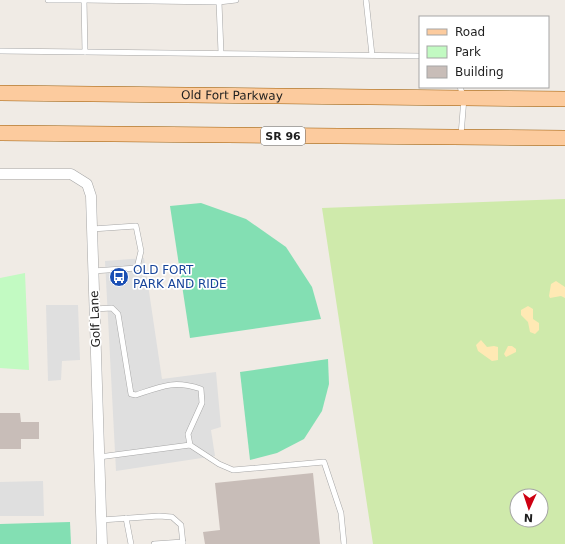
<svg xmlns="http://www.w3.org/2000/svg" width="565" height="544" font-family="'DejaVu Sans',sans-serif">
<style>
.grass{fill:#cfeaab;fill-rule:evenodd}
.sand{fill:#ffe9b4}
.park{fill:#c2fac2}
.pitch{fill:#83dfb3}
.parking{fill:#dfdfdf}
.building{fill:#c8bdb8}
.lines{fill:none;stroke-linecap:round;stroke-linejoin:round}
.lane-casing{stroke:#a6a6a6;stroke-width:6}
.street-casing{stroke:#a6a6a6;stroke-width:11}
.primary-casing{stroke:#9a5900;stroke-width:16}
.lane{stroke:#fff;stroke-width:5}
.street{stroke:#fff;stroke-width:10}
.primary{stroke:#fccb9e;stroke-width:15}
.labels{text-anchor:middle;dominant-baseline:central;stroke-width:3.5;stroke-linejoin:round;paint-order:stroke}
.shield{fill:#fff;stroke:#626262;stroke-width:1}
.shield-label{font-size:11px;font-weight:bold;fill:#1f1f1f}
.street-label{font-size:12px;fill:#1f1f1f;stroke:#fff}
.transit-label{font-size:12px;fill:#164399;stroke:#fff;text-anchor:start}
</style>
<rect width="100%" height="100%" fill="#f0ebe5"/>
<path class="grass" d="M565 199V544H373L322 208ZM517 496H541V520H517Z"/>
<g class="sand">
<polygon points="556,281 565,287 565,298 561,296 550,298 549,296 551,284"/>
<polygon points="528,306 533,309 533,319 539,323 539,330 535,334 530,332 528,322 521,315 521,310"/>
<polygon points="481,340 487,347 494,346 498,347 498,360 492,361 478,351 476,345"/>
<polygon points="508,346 512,346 516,349 516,352 506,357 504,354"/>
</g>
<polygon class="park" points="25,273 29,370 0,368 0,278"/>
<g class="pitch">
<polygon points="201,203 246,219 286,247 312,287 321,319 190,338 170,206"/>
<polygon points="328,359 329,384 322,411 304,439 277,453 250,460 240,372"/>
<polygon points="70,522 71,544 0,544 0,524"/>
</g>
<g class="parking">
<polygon points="144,258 162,379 216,372 221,427 211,430 215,456 116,471 105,261"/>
<polygon points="46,305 78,305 80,360 62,361 61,380 48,381"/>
<polygon points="43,481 44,516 0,516 0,482"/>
</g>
<g class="building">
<polygon points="0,413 20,413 21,422 39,422 39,439 21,439 21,449 0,449"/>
<polygon points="313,473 320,544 205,544 203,532 220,530 215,483"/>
</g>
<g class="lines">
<g class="lane-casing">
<g id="lane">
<polyline points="48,0 84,0 85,52"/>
<polyline points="84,0 219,2"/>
<polyline points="366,0 372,55"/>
<polyline points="0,51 420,56"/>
<polyline points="221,53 219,2 236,0"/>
<polyline points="460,87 464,98 461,135"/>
<polyline points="92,229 136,226 141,251 137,268 93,271"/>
<path d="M94 309 112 308 118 314 131 394 136 395C162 386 174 380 201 389L202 403 188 434 190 445"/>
<polyline points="99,457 190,445 219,464 233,470 324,462 341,513 344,544"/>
<polyline points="126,518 131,544"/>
<polyline points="101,520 159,516 172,517 181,525 183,544"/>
<polyline points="154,544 183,542"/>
</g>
</g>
<g class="street-casing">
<polyline id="street" points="0,174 71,174 87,184 91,196 102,544"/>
</g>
<g class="primary-casing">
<g id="primary">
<path id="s1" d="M0 93 565 99"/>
<polyline points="0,133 565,138"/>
</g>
</g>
<use href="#lane" class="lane"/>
<use href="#street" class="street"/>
<use href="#primary" class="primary"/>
</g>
<defs>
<g id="bus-disc" transform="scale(1)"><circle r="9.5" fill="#1a4fb4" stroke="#fff"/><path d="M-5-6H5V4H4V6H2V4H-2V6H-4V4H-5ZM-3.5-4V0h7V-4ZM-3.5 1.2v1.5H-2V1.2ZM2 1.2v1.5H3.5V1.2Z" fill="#fff"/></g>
</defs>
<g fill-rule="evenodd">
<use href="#bus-disc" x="119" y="277"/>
</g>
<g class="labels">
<rect class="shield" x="261" y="127" width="44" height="18" rx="3"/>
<g class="shield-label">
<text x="283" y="136">SR 96</text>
</g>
<g class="street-label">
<text stroke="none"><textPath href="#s1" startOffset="232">Old Fort Parkway</textPath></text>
<text transform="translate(95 319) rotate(-92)">Golf Lane</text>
</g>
<g class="transit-label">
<text x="133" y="270">OLD FORT<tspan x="133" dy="14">PARK AND RIDE</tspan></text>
</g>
</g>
<rect x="419" y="16" width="130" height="72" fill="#ffffff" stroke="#a5a5a5"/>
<rect x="427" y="29" width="20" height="6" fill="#fccb9e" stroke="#a5a5a5"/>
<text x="455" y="36" font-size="12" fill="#1f1f1f">Road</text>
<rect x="427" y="46" width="20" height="12" fill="#c2fac2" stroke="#a5a5a5"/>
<text x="455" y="56" font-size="12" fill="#1f1f1f">Park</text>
<rect x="427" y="66" width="20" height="12" fill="#c8bdb8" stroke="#a5a5a5"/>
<text x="455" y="76" font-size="12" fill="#1f1f1f">Building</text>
<g transform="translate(529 508) rotate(183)"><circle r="19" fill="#ffffff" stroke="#a5a5a5"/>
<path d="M0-3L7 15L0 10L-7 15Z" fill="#ce0012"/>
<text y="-6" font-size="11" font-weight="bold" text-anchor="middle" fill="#1f1f1f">N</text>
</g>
</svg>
